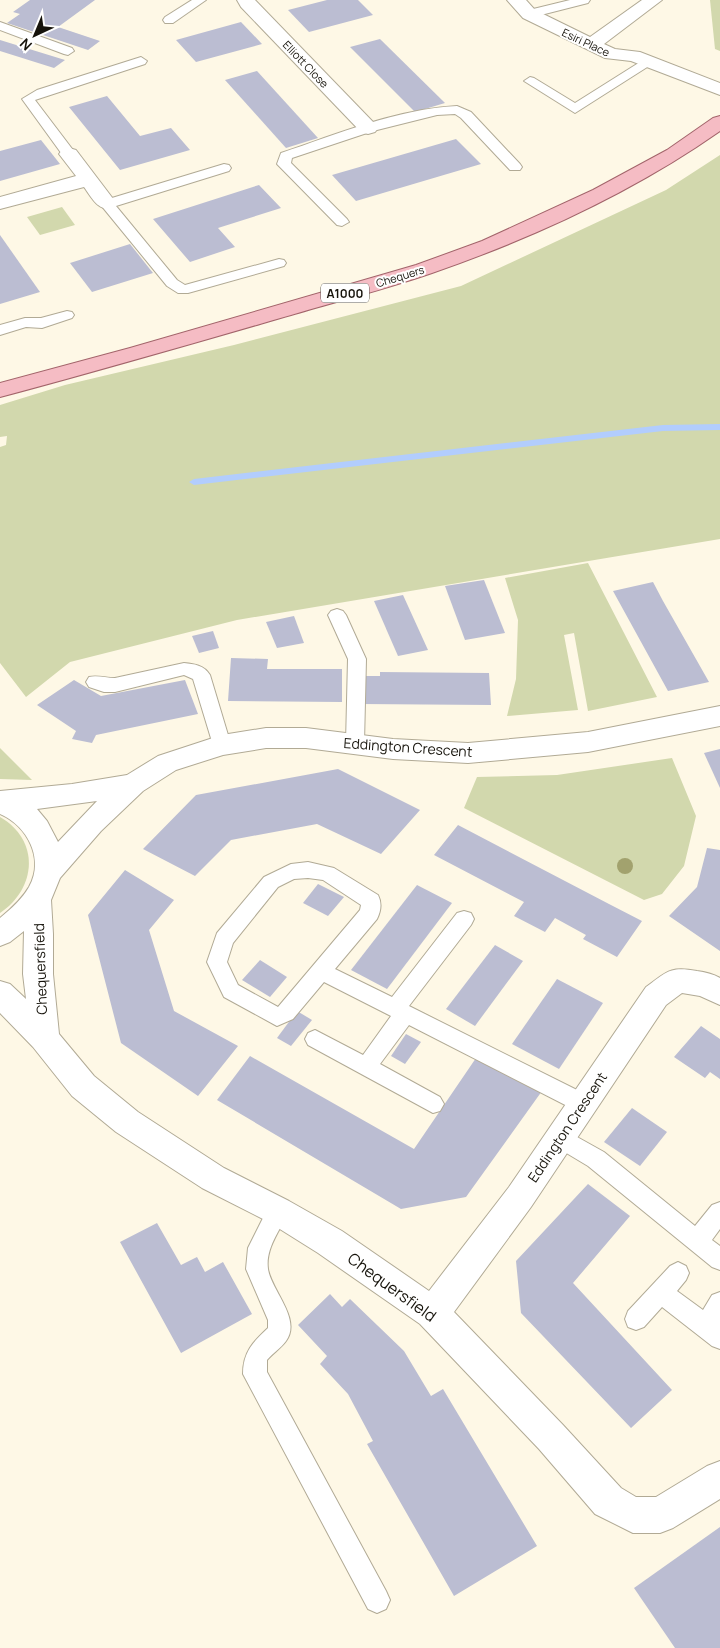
<svg xmlns="http://www.w3.org/2000/svg" width="720" height="1648" font-family="Manrope,sans-serif">
<style>
.green{fill:#d2d8ad}
.lines{fill:none;stroke-linecap:round;stroke-linejoin:round}
.stream{fill:#b2cdfd;fill-rule:evenodd}
.building{fill:#bbbdd2}
.service-casing{stroke:#b1aa95;stroke-width:2}
.minor-casing{stroke:#b1aa95;stroke-width:2}
.primary-casing{stroke:#a2646a;stroke-width:2}
.service{fill:#fff;fill-rule:evenodd}
.minor{fill:#fff;fill-rule:evenodd}
.primary{fill:#f5bcc4;fill-rule:evenodd}
.tree{fill:#a2a26e}
.labels{text-anchor:middle;dominant-baseline:central;stroke-width:4;stroke-linejoin:round;paint-order:stroke}
.far-street-label{font-size:11px;fill:#16130b;stroke:#fff}
.shield{fill:#fff;stroke:#5c5a54;stroke-width:1}
.shield-label{font-size:12px;font-weight:bold;fill:#16130b}
.street-label{font-size:14px;fill:#16130b;stroke:#fff}
.near-street-label{font-size:16px;fill:#16130b;stroke:#fff}
</style>
<rect width="100%" height="100%" fill="#fef8e6"/>
<g class="green">
<polygon points="710,0 720,0 720,51 715,49"/>
<polygon points="720,155 720,539 237,620 70,662 26,697 0,663 0,447 6,445 7,436 0,437 0,405 65,385 234,345 461,286 666,190"/>
<polygon points="62,207 75,225 40,235 27,217"/>
<polygon points="588,563 657,697 588,711 574,633 564,635 578,710 507,716 516,679 518,620 505,578"/>
<polygon points="0,748 32,780 0,779"/>
<polygon points="672,758 696,816 684,866 662,894 644,900 464,808 477,777 557,775"/>
<path d="M0 817C40 840 37 888 0 913Z"/>
</g>
<g class="lines">
<polygon class="stream" points="720,424 720,430 663,431 194,485 189,482 194,479 663,425"/>
</g>
<g class="building">
<polygon points="30,0 95,0 58,27 100,41 88,50 7,23 20,14 13,12"/>
<polygon points="327,0 358,0 373,15 309,32 288,10"/>
<polygon points="241,22 262,44 196,62 176,40"/>
<polygon points="380,39 445,103 415,112 350,47"/>
<polygon points="0,40 65,60 54,68 0,51"/>
<polygon points="257,71 318,138 286,148 225,80"/>
<polygon points="107,96 140,136 171,128 190,150 120,170 69,107"/>
<polygon points="456,139 481,164 356,201 332,175"/>
<polygon points="41,140 60,164 0,181 0,151"/>
<polygon points="259,185 281,208 218,228 235,247 190,262 153,219"/>
<polygon points="0,235 40,292 0,304"/>
<polygon points="130,244 153,273 92,292 70,263"/>
<polygon points="484,580 505,633 465,640 445,586"/>
<polygon points="653,582 663,601 709,682 668,691 613,591"/>
<polygon points="403,595 428,650 398,656 374,601"/>
<polygon points="294,616 304,643 277,648 266,622"/>
<polygon points="213,631 219,648 199,653 192,636"/>
<polygon points="231,658 268,659 267,669 342,669 342,702 228,701"/>
<polygon points="380,672 489,673 491,705 360,704 360,676 380,676"/>
<polygon points="74,680 101,696 185,680 198,714 96,735 92,743 72,739 76,731 37,705"/>
<polygon points="720,749 720,788 704,753"/>
<polygon points="338,769 420,810 381,854 317,824 231,840 195,876 143,849 196,795"/>
<polygon points="458,825 609,904 642,921 617,957 583,939 586,935 555,918 545,932 514,916 524,902 434,855"/>
<polygon points="707,848 720,850 720,951 669,916 697,887"/>
<polygon points="125,870 174,900 149,930 174,1011 238,1046 198,1096 121,1043 88,915"/>
<polygon points="318,884 344,897 328,916 303,903"/>
<polygon points="417,885 452,903 387,989 351,970"/>
<polygon points="495,945 523,961 475,1026 446,1009"/>
<polygon points="260,960 287,977 270,997 242,980"/>
<polygon points="557,979 603,1003 559,1069 512,1044"/>
<polygon points="297,1011 312,1020 291,1046 277,1038"/>
<polygon points="701,1026 720,1039 720,1079 710,1072 705,1078 674,1057"/>
<polygon points="406,1034 421,1042 405,1064 391,1056"/>
<polygon points="250,1056 414,1149 476,1058 542,1091 466,1197 401,1209 217,1100"/>
<polygon points="632,1108 667,1132 640,1166 604,1142"/>
<polygon points="588,1184 630,1216 573,1283 672,1390 631,1428 521,1313 516,1261"/>
<polygon points="157,1223 181,1265 197,1257 205,1272 223,1262 252,1314 181,1353 120,1242"/>
<polygon points="330,1294 342,1307 350,1299 404,1351 431,1396 443,1389 537,1546 454,1596 367,1444 373,1441 348,1394 320,1364 327,1356 298,1325"/>
<polygon points="720,1527 720,1648 675,1648 634,1588"/>
</g>
<g class="lines">
<g class="service-casing">
<g id="service">
<polygon points="192,0 206,0 173,23 165,23 163,20 165,17"/>
<polygon points="570,0 590,0 588,3 529,18 523,14 525,11"/>
<polygon points="0,22 72,48 74,51 68,55 64,54 0,30"/>
<polygon points="141,57 147,61 145,64 35,100 76,154 74,157 64,157 22,99 37,90"/>
<polygon points="648,57 652,58 654,61 652,64 575,113 524,81 530,77 534,78 575,103"/>
<path d="M457 106 471 112 520 164 522 167 520 170H510L461 118 455 114 437 115 373 131 292 158 291 163 347 219 349 222 342 226 337 225 277 164 281 153C338 134 397 109 457 106Z"/>
<polygon points="224,164 229,165 231,168 229,171 116,206 177,280 185,285 279,259 284,260 286,263 284,266 188,293 178,293 167,286 100,204 102,201"/>
<polygon points="67,311 72,312 74,315 72,318 42,328 26,327 0,335 0,325 25,318 41,318"/>
<polygon points="337,609 343,611 346,615 366,659 364,743 361,748 355,750 349,748 346,743 348,659 328,615 331,611"/>
<path d="M184 663C194 664 204 665 210 675L231 745 228 750 222 752 216 750 213 745 193 679 184 675 115 692H104L89 687 86 682 89 677C97 675 106 678 115 678Z"/>
<path d="M308 862 334 868 378 895C382 903 381 911 377 919L335 969 392 997 457 913 464 911 471 913 474 919 471 925 409 1006 591 1097 595 1104 591 1111 584 1113 577 1111 409 1025 380 1064 440 1097 444 1104 440 1111 433 1113 308 1045 305 1039 308 1033 315 1030 363 1055 391 1016 324 982 293 1019 277 1026 224 997 207 962 217 933 264 877 291 864ZM308 878 323 880 361 905 360 910 278 1007 238 985 227 962 233 943 278 887 294 879Z"/>
<polygon points="561,1128 604,1152 695,1226 712,1205 720,1202 720,1229 712,1240 720,1246 720,1270 712,1267 588,1166 553,1145 550,1138 553,1131"/>
<path d="M278 1201 286 1204 289 1211C281 1229 265 1248 268 1269 271 1290 302 1319 286 1341 281 1348 273 1353 267 1360V1372L386 1591 390 1600 386 1609 377 1613 368 1609 243 1374C243 1352 253 1342 268 1328V1320L246 1269 248 1248 270 1204Z"/>
<polygon points="678,1262 686,1266 689,1273 686,1280 677,1291 703,1310 712,1295 720,1292 720,1349 712,1346 662,1307 644,1327 636,1330 628,1327 625,1319 628,1311 670,1266"/>
</g>
</g>
<g class="minor-casing">
<g id="minor">
<polygon points="237,0 255,0 375,124 378,128 375,132 368,134 361,132 241,7"/>
<polygon points="507,0 526,0 535,10 590,37 642,0 662,0 604,44 615,49 640,52 720,83 720,95 631,61 605,58 523,18"/>
<path d="M69 148 76 150 117 204 114 208C98 212 92 198 84 187L0 209V197L76 176 59 154 62 150Z"/>
<path d="M720 706V726L588 752 468 763 393 759 306 748H266L223 755 176 770 143 791 101 831 60 878 51 900 53 934V974L59 1034 94 1076 138 1112 224 1168 289 1201 342 1231 429 1291 509 1187 646 987C667 972 669 966 697 971 705 972 713 974 720 978V1005L700 996 682 993 666 1005 531 1207 454 1312 563 1425 621 1488 636 1497H656L707 1466 720 1461V1499L673 1528 660 1533H633L595 1514 539 1449 420 1324 318 1253 267 1221 202 1188 116 1132 72 1096 33 1047 0 1013V981L10 984 26 999 23 974 24 931 10 942 0 946V918C11 909 22 899 29 887 45 858 27 826 0 814V791L72 784 127 775 158 756 222 735 266 728H306L393 739 468 743 588 732ZM97 801 58 842 47 821 37 809Z"/>
</g>
</g>
<g class="primary-casing">
<path id="primary" d="M720 116V131C633 192 533 238 432 273 386 289 338 301 291 315 194 343 98 371 0 397V383L130 348 416 265 482 241 593 190 667 150 713 118Z"/>
</g>
<use href="#service" class="service"/>
<use href="#minor" class="minor"/>
<use href="#primary" class="primary"/>
</g>
<circle class="tree" cx="625" cy="866" r="8"/>
<g class="labels">
<g class="far-street-label">
<text transform="translate(586 42) rotate(25)">Esiri Place</text>
<text transform="translate(306 64) rotate(46)">Elliott Close</text>
<text transform="translate(400 276) rotate(-17)">Chequers</text>
</g>
<rect class="shield" x="321" y="283.5" width="48" height="19" rx="4"/>
<g class="shield-label">
<text x="345" y="293">A1000</text>
</g>
<g class="street-label">
<text transform="translate(408 747) rotate(4)">Eddington Crescent</text>
<text transform="translate(40 969) rotate(-92)">Chequersfield</text>
<text transform="translate(567 1127) rotate(-56)">Eddington Crescent</text>
</g>
<g class="near-street-label">
<text transform="translate(392 1287) rotate(36)">Chequersfield</text>
</g>
</g>
<g transform="translate(35 35) rotate(224)" stroke="#ffffff" stroke-width="4" paint-order="stroke">
<path d="M0-4L9 19L0 12L-9 19Z" fill="#16130b"/>
<text y="-8" font-size="14" font-weight="bold" text-anchor="middle" fill="#16130b">N</text>
</g>
</svg>
